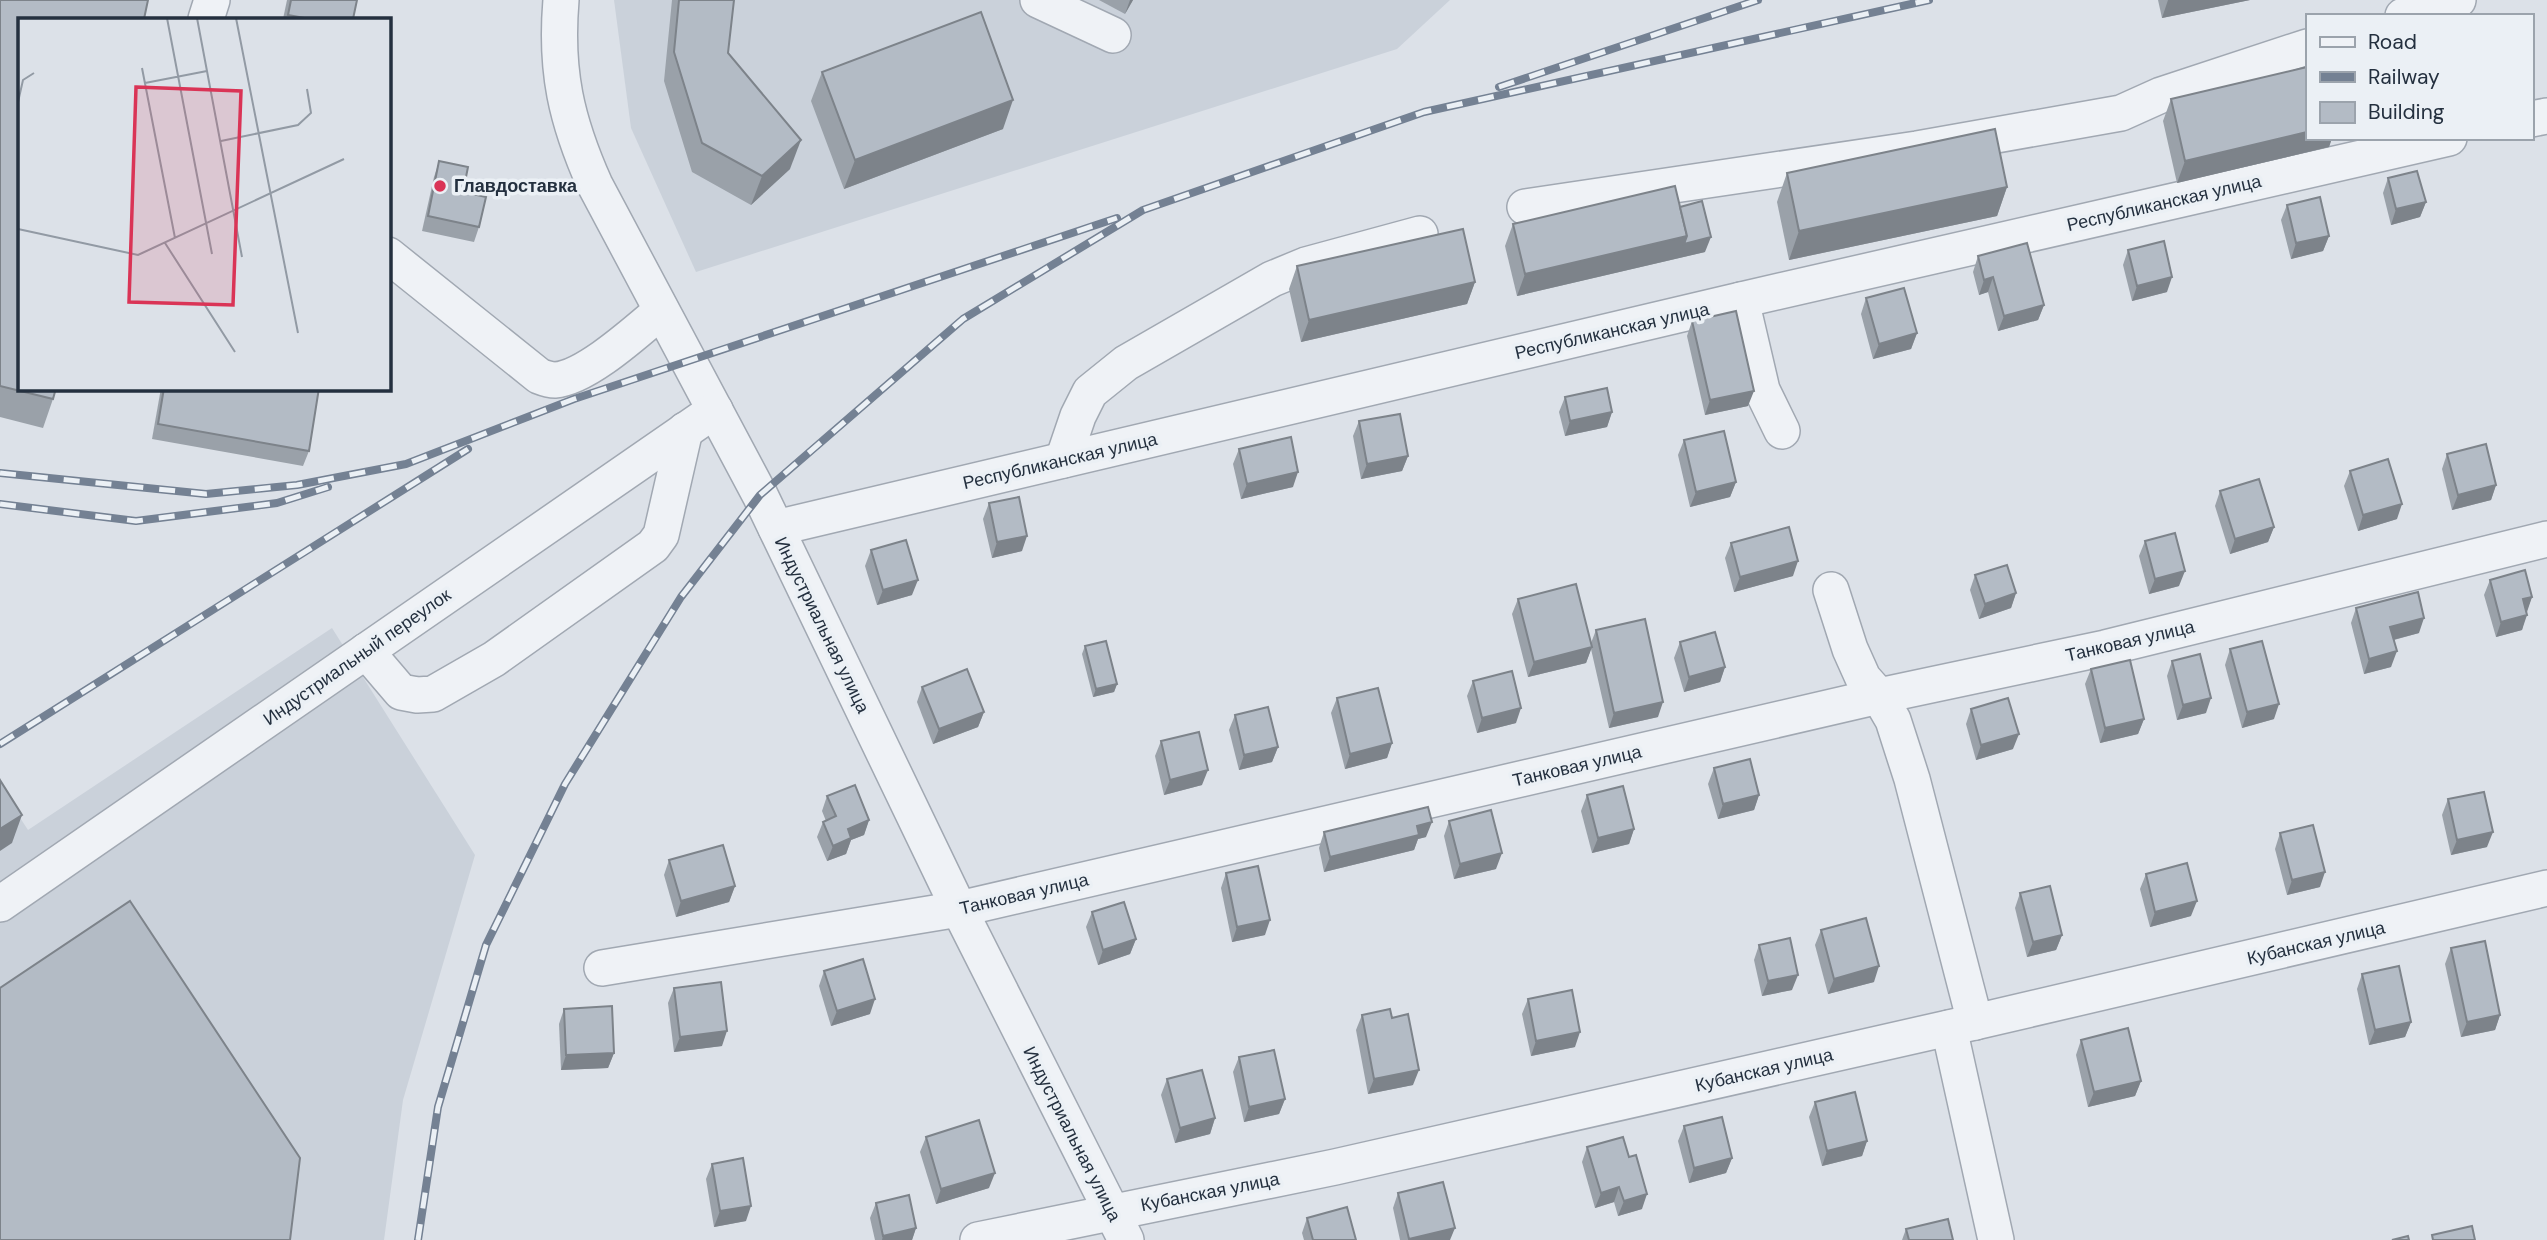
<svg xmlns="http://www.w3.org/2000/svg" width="2547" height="1240" font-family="'DM Sans',sans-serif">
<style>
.built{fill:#cad1da}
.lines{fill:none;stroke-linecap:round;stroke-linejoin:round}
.minor-casing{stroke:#a1a8b2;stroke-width:38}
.minor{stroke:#eff2f6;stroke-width:35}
.rail-casing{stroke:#748193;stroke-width:8}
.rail{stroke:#ebf0f5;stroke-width:5;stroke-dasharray:16;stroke-linecap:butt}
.wall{fill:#9aa1a9}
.shaded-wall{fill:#7d838a}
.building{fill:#b3bbc5;stroke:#7d838a;stroke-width:2}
.poi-dot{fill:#da3456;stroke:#ebf0f5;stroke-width:2.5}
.labels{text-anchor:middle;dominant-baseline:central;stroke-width:7;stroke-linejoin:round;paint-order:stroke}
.poi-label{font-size:18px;font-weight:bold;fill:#24303f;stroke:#ebf0f5;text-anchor:start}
.street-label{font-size:18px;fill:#24303f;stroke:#ebf0f5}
.inset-road{fill:none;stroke:#929aa4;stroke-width:2}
.view{fill:#da3456;fill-opacity:0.15;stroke:#da3456;stroke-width:3.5}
.inset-edge{fill:none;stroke:#24303f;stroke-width:3.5}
</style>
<rect width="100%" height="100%" fill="#dce1e8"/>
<g class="built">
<polygon points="614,0 1450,0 1397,49 696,272 631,128"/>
<polygon points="332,628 475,855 403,1100 384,1240 0,1240 0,787 28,830"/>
</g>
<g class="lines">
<g class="minor-casing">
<g id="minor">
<path d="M561 0C555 71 566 120 595 185L760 495 959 909 1126 1240"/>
<polyline points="1038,0 1113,35"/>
<polyline points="2403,16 2458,0"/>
<polyline points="206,19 212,0"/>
<polyline points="2531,119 2547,116"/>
<polyline points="1525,207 1917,149 2121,113 2161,95 2307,47"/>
<path d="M388 255 539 376C544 378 550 380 555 380 586 378 637 331 661 311"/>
<polyline points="1741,300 1762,390 1782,431"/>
<polyline points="1063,460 1078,416 1090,392 1126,363 1272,279 1306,265 1420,234"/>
<polyline points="776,528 1741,300 2449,138"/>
<polyline points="1831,590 1850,649 1863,678 1879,696 1893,720 1912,779 1975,1022"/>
<polyline points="366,651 401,692 417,695 433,694 494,659 653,546 661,535 685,430"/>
<polyline points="0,904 715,410"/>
<polyline points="602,968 959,909 1879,696 2105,648 2547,539"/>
<polyline points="1949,1028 1996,1240"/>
<polyline points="978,1240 1335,1167 1975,1022 2547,888"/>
</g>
</g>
<use href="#minor" class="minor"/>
<g class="rail-casing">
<g id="rail">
<polyline points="1499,87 1758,0"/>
<polyline points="0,473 206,494 297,485 406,464 574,399 1117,218"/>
<polyline points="0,504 136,521 277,503 328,487"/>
<polyline points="0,744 468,449"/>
<polyline points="418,1240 438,1107 486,945 565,784 681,597 760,495 963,319 1143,210 1424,112 1929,0"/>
</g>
</g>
<use href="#rail" class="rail"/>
</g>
<g class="wall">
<polygon points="0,0 53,399 43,428 0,417"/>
<polygon points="287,0 357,0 353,19 283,19"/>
<polygon points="672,0 734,0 728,53 790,169 751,205 692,172 664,81"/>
<polygon points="1099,0 1133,0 1125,14"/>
<polygon points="2158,0 2250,0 2162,18"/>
<polygon points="822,72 1003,129 844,189 811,101"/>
<polygon points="2171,99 2307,138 2332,138 2329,147 2177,183 2163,121"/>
<polygon points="439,162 463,192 479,227 474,242 422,231 434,177"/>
<polygon points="1787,173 2007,187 1997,216 1789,260 1777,202"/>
<polygon points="2388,178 2426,202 2420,217 2391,225 2383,193"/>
<polygon points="2287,205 2329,236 2323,251 2291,259 2281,220"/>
<polygon points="1680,207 1705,252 1517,296 1505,246 1513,224"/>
<polygon points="2128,250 2167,292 2132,301 2123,265"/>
<polygon points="1978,256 2044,305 2038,320 1998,331 1988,292 1979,295 1973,272"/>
<polygon points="1297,266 1475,282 1467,304 1301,342 1289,289"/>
<polygon points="1866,298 1917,333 1911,349 1873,359 1861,314"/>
<polygon points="1692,321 1748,406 1705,415 1687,336"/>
<polygon points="161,388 319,388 309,451 303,466 152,439"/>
<polygon points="1565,397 1612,412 1607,427 1565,436 1559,412"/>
<polygon points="1359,421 1408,456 1402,471 1361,479 1353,436"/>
<polygon points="1684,440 1736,482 1730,497 1690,507 1678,455"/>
<polygon points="1239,449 1293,487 1241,499 1233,464"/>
<polygon points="2447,454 2496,485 2491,500 2452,510 2442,469"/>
<polygon points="2350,471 2397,519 2358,531 2344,486"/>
<polygon points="2220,491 2274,527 2268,542 2230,554 2215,506"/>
<polygon points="989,503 1022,551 992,558 983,519"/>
<polygon points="2145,541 2179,586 2149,594 2139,556"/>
<polygon points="1731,543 1793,576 1734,592 1725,558"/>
<polygon points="871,550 912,595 877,605 865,566"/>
<polygon points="1975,575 2016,593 2011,608 1979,619 1970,590"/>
<polygon points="2490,580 2532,597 2526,612 2522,630 2496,637 2484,595"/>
<polygon points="1518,599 1591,643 1596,630 1658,717 1609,728 1591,649 1586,663 1528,677 1512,614"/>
<polygon points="2356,608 2419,633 2394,640 2391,667 2364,674 2351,623"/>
<polygon points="1680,642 1725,667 1720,682 1684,692 1674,658"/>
<polygon points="1085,646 1117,684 1114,692 1093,697 1082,654"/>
<polygon points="2230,649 2274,719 2242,728 2225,665"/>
<polygon points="2172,661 2206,713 2177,720 2167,676"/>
<polygon points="2091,669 2144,719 2138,734 2100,743 2085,684"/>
<polygon points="1473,681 1516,723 1477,733 1467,696"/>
<polygon points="922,687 984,712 978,727 933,744 917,702"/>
<polygon points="1337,698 1392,743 1387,758 1345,769 1331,713"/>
<polygon points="1971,709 2013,749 1976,760 1966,724"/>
<polygon points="1235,715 1278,747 1272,762 1239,770 1229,730"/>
<polygon points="1161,741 1202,785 1164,795 1155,756"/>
<polygon points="1714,768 1759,795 1754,810 1718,819 1708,784"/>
<polygon points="1587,795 1634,829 1629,844 1592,853 1581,811"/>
<polygon points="827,796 869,820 864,835 851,840 846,854 827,861 817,837 823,822 826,821 822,811"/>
<polygon points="2448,799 2487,847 2451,855 2442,815"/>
<polygon points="1449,821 1496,869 1454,879 1444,836"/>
<polygon points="1324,832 1426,837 1418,839 1414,850 1324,872 1319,848"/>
<polygon points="2280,833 2320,887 2287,895 2275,849"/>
<polygon points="669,860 735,886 729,902 676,917 664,875"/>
<polygon points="1226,873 1265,935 1232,942 1221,888"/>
<polygon points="2146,874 2191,916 2150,927 2140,889"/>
<polygon points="2020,893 2062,935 2056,950 2027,957 2015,908"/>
<polygon points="1092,912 1136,939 1130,954 1098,965 1086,927"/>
<polygon points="1821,930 1874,982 1828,994 1815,945"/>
<polygon points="1759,945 1792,990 1762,996 1754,960"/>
<polygon points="2451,948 2500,1015 2495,1030 2461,1037 2445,964"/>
<polygon points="824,971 870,1014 831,1026 819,986"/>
<polygon points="2362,974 2411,1022 2405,1037 2369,1045 2357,989"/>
<polygon points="674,988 722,1046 674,1052 668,1003"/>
<polygon points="1528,999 1575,1047 1531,1056 1522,1014"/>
<polygon points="564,1009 614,1053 608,1068 561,1070 559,1024"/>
<polygon points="1362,1015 1392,1018 1413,1085 1368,1094 1356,1030"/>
<polygon points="2081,1040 2141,1081 2135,1096 2088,1107 2076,1055"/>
<polygon points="1239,1057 1285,1099 1279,1114 1244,1122 1233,1072"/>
<polygon points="1167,1079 1215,1118 1210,1134 1175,1143 1161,1095"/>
<polygon points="1815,1102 1867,1141 1862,1156 1822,1166 1809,1117"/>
<polygon points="1684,1126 1732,1158 1726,1173 1689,1183 1678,1141"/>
<polygon points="926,1137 989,1188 936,1204 920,1152"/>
<polygon points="1587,1147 1642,1209 1618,1216 1614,1202 1595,1208 1582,1162"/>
<polygon points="712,1164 746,1221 714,1227 706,1179"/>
<polygon points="1398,1193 1450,1240 1400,1240 1393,1208"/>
<polygon points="876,1203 916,1228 912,1240 875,1240 870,1218"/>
<polygon points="1307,1218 1356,1240 1304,1240 1302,1233"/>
<polygon points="1906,1229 1953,1240 1902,1240"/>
</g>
<g class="shaded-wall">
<polygon points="1130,0 1133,0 1125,14"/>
<polygon points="2168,0 2250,0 2162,18"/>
<polygon points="1013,100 1003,129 844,189 855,160"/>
<polygon points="2307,132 2307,138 2332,138 2329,147 2177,183 2185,161"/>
<polygon points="801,140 790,169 751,205 762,176"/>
<polygon points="2007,187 1997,216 1789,260 1799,231"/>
<polygon points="2426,202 2420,217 2391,225 2396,209"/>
<polygon points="1687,236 1711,237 1705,252 1517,296 1525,274"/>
<polygon points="2329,236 2323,251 2291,259 2296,243"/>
<polygon points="1993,277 1988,292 1979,295 1984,280"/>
<polygon points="2172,277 2167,292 2132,301 2137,286"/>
<polygon points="1475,282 1467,304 1301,342 1309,320"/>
<polygon points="2044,305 2038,320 1998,331 2004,316"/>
<polygon points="1917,333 1911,349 1873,359 1879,344"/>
<polygon points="1754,391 1748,406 1705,415 1710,400"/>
<polygon points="1612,412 1607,427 1565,436 1570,421"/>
<polygon points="1408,456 1402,471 1361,479 1367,464"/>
<polygon points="1298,472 1293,487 1241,499 1247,484"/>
<polygon points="1736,482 1730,497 1690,507 1696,492"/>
<polygon points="2496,485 2491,500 2452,510 2458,495"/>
<polygon points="2402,504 2397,519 2358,531 2363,515"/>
<polygon points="2274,527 2268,542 2230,554 2235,539"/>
<polygon points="1027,536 1022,551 992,558 997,542"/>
<polygon points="1798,561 1793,576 1734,592 1740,577"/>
<polygon points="2185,571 2179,586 2149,594 2155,579"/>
<polygon points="918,580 912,595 877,605 883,590"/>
<polygon points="2016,593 2011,608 1979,619 1985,604"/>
<polygon points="2532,597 2527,612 2518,614 2523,599"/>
<polygon points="2527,615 2522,630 2496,637 2501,622"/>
<polygon points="2424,618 2419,633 2385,642 2390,627"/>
<polygon points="1592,647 1586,663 1528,677 1534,662"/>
<polygon points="2397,651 2391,667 2364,674 2369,659"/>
<polygon points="1725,667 1720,682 1684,692 1689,677"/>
<polygon points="1117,684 1114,692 1093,697 1096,689"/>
<polygon points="2211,698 2206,713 2177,720 2183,705"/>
<polygon points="1663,702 1658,717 1609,728 1614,713"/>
<polygon points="2279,704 2274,719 2242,728 2247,712"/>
<polygon points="1521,708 1516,723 1477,733 1482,718"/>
<polygon points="984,712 978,727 933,744 939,729"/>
<polygon points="2144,719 2138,734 2100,743 2105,728"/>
<polygon points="2019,734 2013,749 1976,760 1981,745"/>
<polygon points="1392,743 1387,758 1345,769 1350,754"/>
<polygon points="1278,747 1272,762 1239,770 1244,755"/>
<polygon points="1208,770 1202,785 1164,795 1170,780"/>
<polygon points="1759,795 1754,810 1718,819 1723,804"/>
<polygon points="22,815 12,843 0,851 0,829"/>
<polygon points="869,820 864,835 851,840 846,854 827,861 833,846 848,829"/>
<polygon points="1432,822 1426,837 1418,839 1414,850 1324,872 1330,857 1417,826"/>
<polygon points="1634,829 1629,844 1592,853 1598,838"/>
<polygon points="2493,832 2487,847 2451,855 2457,840"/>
<polygon points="1502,853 1496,869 1454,879 1460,864"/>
<polygon points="2325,872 2320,887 2287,895 2292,880"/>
<polygon points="735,886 729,902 676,917 681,901"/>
<polygon points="2197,901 2191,916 2150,927 2155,912"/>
<polygon points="1270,920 1265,935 1232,942 1237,927"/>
<polygon points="2062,935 2056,950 2027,957 2033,942"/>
<polygon points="1136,939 1130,954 1098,965 1103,950"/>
<polygon points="1879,966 1874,982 1828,994 1834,979"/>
<polygon points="1798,975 1792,990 1762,996 1768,981"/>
<polygon points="875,999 870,1014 831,1026 837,1011"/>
<polygon points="2500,1015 2495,1030 2461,1037 2467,1022"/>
<polygon points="2411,1022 2405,1037 2369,1045 2375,1030"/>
<polygon points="727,1031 722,1046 674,1052 680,1037"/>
<polygon points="1580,1032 1575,1047 1531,1056 1536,1041"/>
<polygon points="614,1053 608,1068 561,1070 566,1055"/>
<polygon points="1419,1070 1413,1085 1368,1094 1374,1079"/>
<polygon points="2141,1081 2135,1096 2088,1107 2094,1092"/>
<polygon points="1285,1099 1279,1114 1244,1122 1249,1107"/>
<polygon points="1215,1118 1210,1134 1175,1143 1180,1128"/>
<polygon points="1867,1141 1862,1156 1822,1166 1827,1151"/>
<polygon points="1732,1158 1726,1173 1689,1183 1694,1168"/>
<polygon points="995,1173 989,1188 936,1204 941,1189"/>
<polygon points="1619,1187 1614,1202 1595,1208 1601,1193"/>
<polygon points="1647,1194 1642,1209 1618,1216 1624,1201"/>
<polygon points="751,1206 746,1221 714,1227 720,1211"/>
<polygon points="916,1228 912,1240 882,1240 883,1236"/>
<polygon points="1455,1228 1450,1240 1409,1240 1409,1239"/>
</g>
<g class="building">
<polygon points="0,0 148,0 144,19 19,19 19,388 56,388 53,399 0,386"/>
<polygon points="291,0 357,0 353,19 310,19 288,15"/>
<polygon points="679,0 734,0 728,53 801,140 762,176 702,143 674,52"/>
<polygon points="981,12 1013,100 855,160 822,72"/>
<polygon points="2307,67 2307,132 2185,161 2171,99"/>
<polygon points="1995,129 2007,187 1799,231 1787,173"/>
<polygon points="439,161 468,167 463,192 486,197 479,227 428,216"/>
<polygon points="2417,171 2426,202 2396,209 2388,178"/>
<polygon points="1675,186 1687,236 1525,274 1513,224"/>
<polygon points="2320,197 2329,236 2296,243 2287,205"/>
<polygon points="1702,201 1711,237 1684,244 1687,236 1680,207"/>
<polygon points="1463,229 1475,282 1309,320 1297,266"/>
<polygon points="2164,241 2172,277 2137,286 2128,250"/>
<polygon points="2027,243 2044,305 2004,316 1993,277 1984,280 1978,256"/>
<polygon points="1904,288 1917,333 1879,344 1866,298"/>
<polygon points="1736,311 1754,391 1710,400 1692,321"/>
<polygon points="164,388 319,388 309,451 158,424"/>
<polygon points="1607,388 1612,412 1570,421 1565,397"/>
<polygon points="1400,414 1408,456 1367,464 1359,421"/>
<polygon points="1724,431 1736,482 1696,492 1684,440"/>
<polygon points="1291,437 1298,472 1247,484 1239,449"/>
<polygon points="2486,444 2496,485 2458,495 2447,454"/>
<polygon points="2388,459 2402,504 2363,515 2350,471"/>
<polygon points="2259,479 2274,527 2235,539 2220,491"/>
<polygon points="1019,497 1027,536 997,542 989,503"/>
<polygon points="1789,527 1798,561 1740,577 1731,543"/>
<polygon points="2175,533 2185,571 2155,579 2145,541"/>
<polygon points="906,540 918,580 883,590 871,550"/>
<polygon points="2007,565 2016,593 1985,604 1975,575"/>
<polygon points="2525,570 2532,597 2523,599 2527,615 2501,622 2490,580"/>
<polygon points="1576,584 1592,647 1534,662 1518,599"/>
<polygon points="2418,592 2424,618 2390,627 2397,651 2369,659 2356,608"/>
<polygon points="1645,619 1663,702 1614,713 1596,630"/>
<polygon points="1715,632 1725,667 1689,677 1680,642"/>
<polygon points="1106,641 1117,684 1096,689 1085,646"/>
<polygon points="2262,641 2279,704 2247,712 2230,649"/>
<polygon points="2200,654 2211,698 2183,705 2172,661"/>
<polygon points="2130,660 2144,719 2105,728 2091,669"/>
<polygon points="967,669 984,712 939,729 922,687"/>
<polygon points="1512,671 1521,708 1482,718 1473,681"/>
<polygon points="1378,688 1392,743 1350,754 1337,698"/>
<polygon points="2008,698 2019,734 1981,745 1971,709"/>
<polygon points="1268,707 1278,747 1244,755 1235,715"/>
<polygon points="1199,732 1208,770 1170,780 1161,741"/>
<polygon points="1750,759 1759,795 1723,804 1714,768"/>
<polygon points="0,780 22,815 0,829"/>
<polygon points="855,785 869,820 848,829 851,838 833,846 823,822 836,816 827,796"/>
<polygon points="1623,786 1634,829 1598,838 1587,795"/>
<polygon points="2484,792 2493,832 2457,840 2448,799"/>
<polygon points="1428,807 1432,822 1417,826 1419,835 1330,857 1324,832"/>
<polygon points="1491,810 1502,853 1460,864 1449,821"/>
<polygon points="2313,825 2325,872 2292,880 2280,833"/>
<polygon points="723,845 735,886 681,901 669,860"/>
<polygon points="2187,863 2197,901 2155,912 2146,874"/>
<polygon points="1258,866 1270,920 1237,927 1226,873"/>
<polygon points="2050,886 2062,935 2033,942 2020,893"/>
<polygon points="130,901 300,1158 290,1240 0,1240 0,988"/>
<polygon points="1124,902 1136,939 1103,950 1092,912"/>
<polygon points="1866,918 1879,966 1834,979 1821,930"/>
<polygon points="1790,938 1798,975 1768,981 1759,945"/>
<polygon points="2485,941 2500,1015 2467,1022 2451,948"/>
<polygon points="863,959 875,999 837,1011 824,971"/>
<polygon points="2399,966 2411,1022 2375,1030 2362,974"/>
<polygon points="721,982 727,1031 680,1037 674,988"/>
<polygon points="1572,990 1580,1032 1536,1041 1528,999"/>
<polygon points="612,1006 614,1053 566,1055 564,1009"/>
<polygon points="1390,1009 1392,1018 1408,1014 1419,1070 1374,1079 1362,1015"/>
<polygon points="2128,1028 2141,1081 2094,1092 2081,1040"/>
<polygon points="1274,1050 1285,1099 1249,1107 1239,1057"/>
<polygon points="1202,1070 1215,1118 1180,1128 1167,1079"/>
<polygon points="1855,1092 1867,1141 1827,1151 1815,1102"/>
<polygon points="1722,1117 1732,1158 1694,1168 1684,1126"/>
<polygon points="979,1120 995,1173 941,1189 926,1137"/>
<polygon points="1623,1137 1629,1157 1636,1155 1647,1194 1624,1201 1619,1187 1601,1193 1587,1147"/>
<polygon points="743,1158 751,1206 720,1211 712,1164"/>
<polygon points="1443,1182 1455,1228 1409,1239 1398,1193"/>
<polygon points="909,1195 916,1228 883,1236 876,1203"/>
<polygon points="1347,1207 1356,1240 1313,1240 1307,1218"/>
<polygon points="1948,1219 1953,1240 1909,1240 1906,1229"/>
<polygon points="2472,1226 2475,1240 2433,1240 2432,1235"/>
<polygon points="2408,1236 2409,1240 2392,1240"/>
</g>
<circle class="poi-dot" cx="440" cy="186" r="7"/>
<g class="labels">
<g class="poi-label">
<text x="454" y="186">Главдоставка</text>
</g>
<g class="street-label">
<text transform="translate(2164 203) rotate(-13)">Республиканская улица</text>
<text transform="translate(1612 331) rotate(-13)">Республиканская улица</text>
<text transform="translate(1060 461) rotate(-13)">Республиканская улица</text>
<text transform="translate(822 625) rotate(64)">Индустриальная улица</text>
<text transform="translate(2130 641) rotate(-13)">Танковая улица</text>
<text transform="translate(357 657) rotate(-35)">Индустриальный переулок</text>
<text transform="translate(1577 766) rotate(-13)">Танковая улица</text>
<text transform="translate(1024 894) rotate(-13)">Танковая улица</text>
<text transform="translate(2316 943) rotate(-13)">Кубанская улица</text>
<text transform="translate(1764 1070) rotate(-13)">Кубанская улица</text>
<text transform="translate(1072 1134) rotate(63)">Индустриальная улица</text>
<text transform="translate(1210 1192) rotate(-11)">Кубанская улица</text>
</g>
</g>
<g transform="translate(18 18)">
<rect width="373" height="373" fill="#dce1e8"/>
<path class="inset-road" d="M149 0 194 236M179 0 224 239M218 0 280 315M124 50 157 220M127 65 189 53M0 84 5 62 16 55M203 123 280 107 293 95 289 71M0 211 120 237 326 141M147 225 217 334"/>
<path class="view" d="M118 69 223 73 215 287 111 284Z"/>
<rect width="373" height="373" class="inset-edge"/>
</g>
<rect x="2306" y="14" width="228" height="126" fill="#ebf0f5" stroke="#9ba3ac" stroke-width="2"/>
<rect x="2320" y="37" width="35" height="10" fill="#eff2f6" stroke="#9ba3ac" stroke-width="2"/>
<text x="2368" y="49" font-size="21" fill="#24303f">Road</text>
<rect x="2320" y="72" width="35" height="10" fill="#748193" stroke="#9ba3ac" stroke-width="2"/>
<text x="2368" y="84" font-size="21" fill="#24303f">Railway</text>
<rect x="2320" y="102" width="35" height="21" fill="#b3bbc5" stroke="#9ba3ac" stroke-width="2"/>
<text x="2368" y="119" font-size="21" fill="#24303f">Building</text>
</svg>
